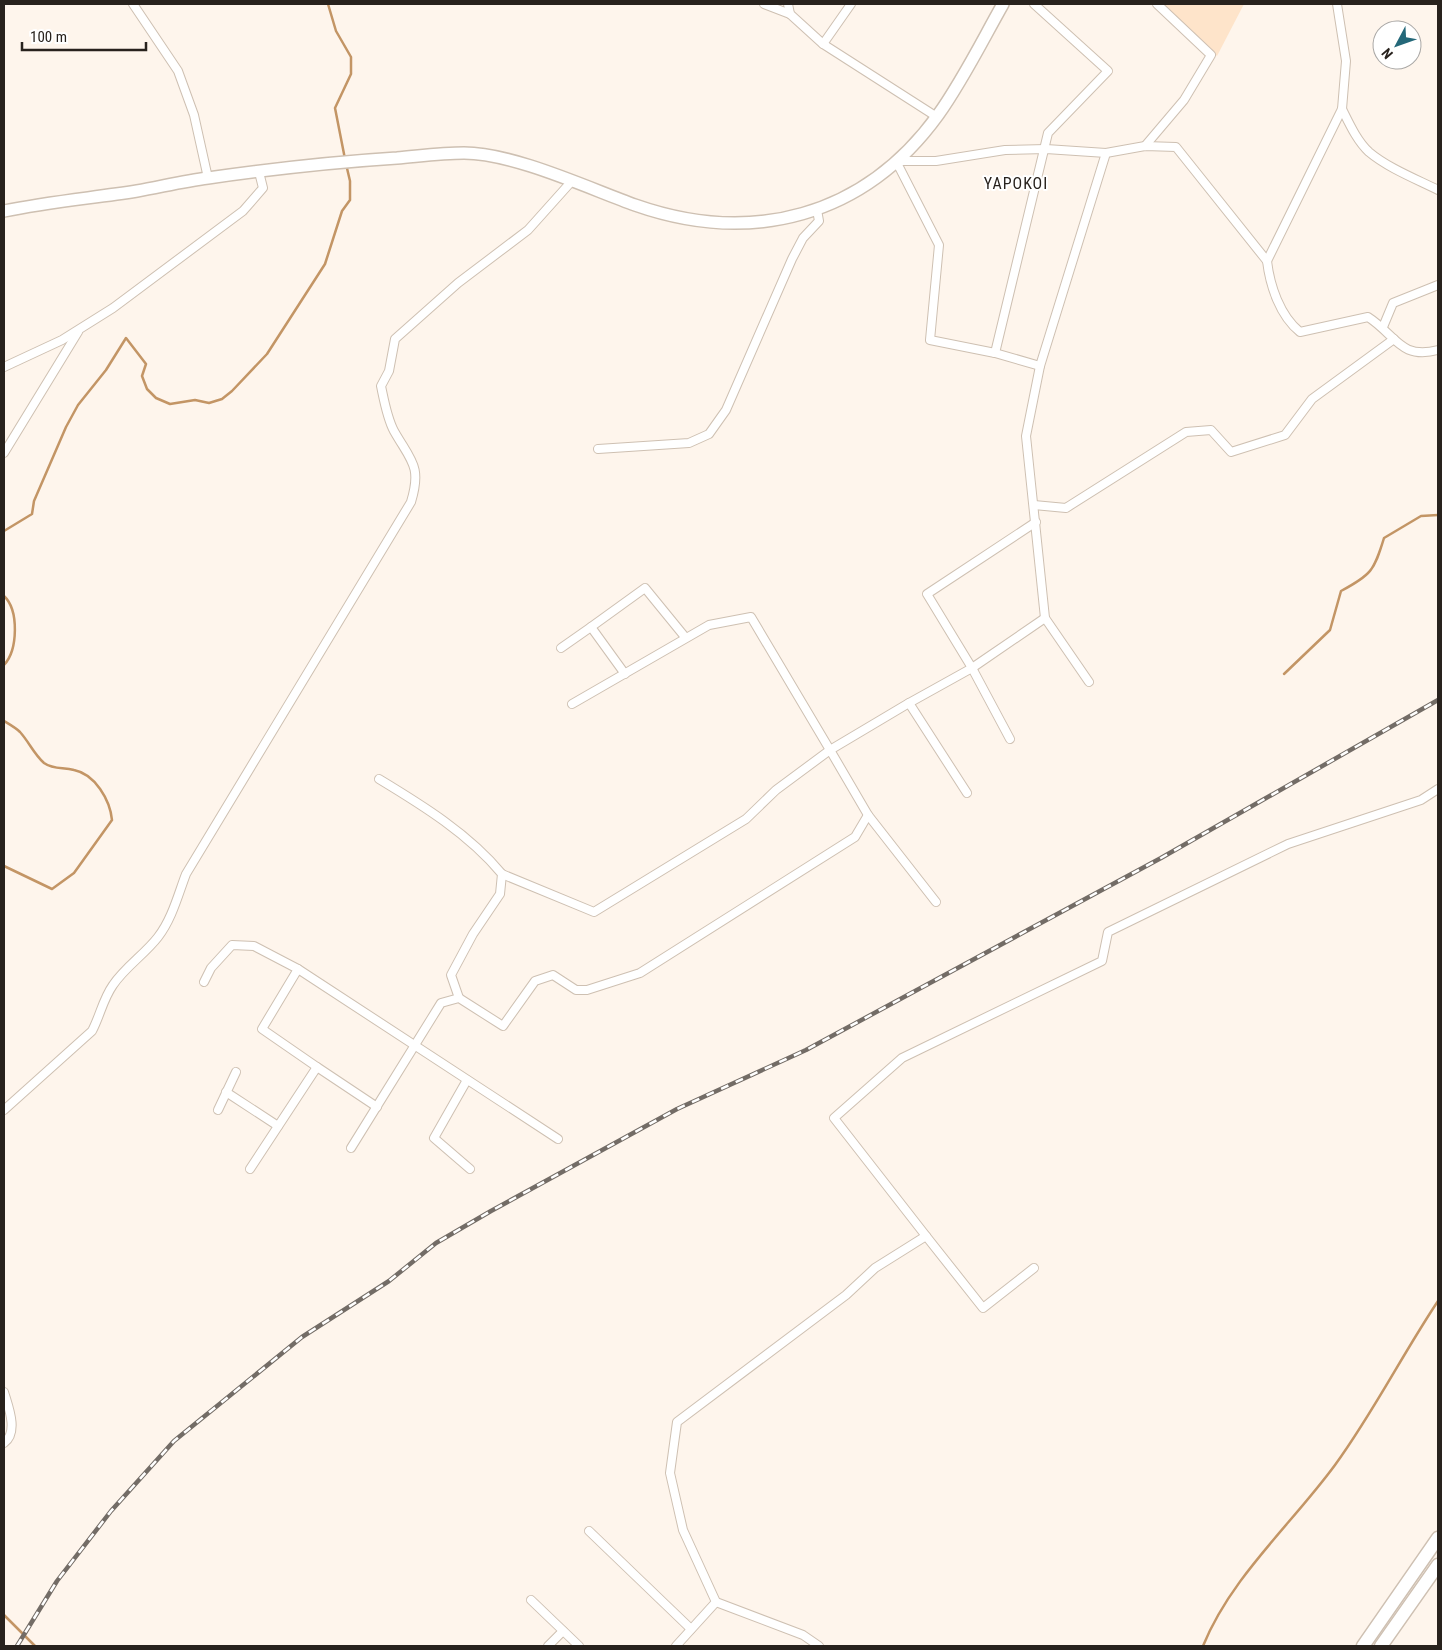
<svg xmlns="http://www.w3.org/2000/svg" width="1442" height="1650" font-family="'Roboto Condensed',sans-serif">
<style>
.green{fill:#fee4ca}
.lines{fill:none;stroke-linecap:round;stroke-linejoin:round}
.stream{stroke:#c39565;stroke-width:2.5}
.street-casing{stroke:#cec0b2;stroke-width:10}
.secondary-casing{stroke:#cec0b2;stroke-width:14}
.primary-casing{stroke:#cec0b2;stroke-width:15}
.street{stroke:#fff;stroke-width:8}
.secondary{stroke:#fff;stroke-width:11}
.primary{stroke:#fff;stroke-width:12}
.rail-casing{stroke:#736c66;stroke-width:4.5}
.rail{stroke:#fff;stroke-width:2.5;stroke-dasharray:8;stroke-linecap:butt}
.labels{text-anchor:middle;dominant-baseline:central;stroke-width:4;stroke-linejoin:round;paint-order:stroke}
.quarter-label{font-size:16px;letter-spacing:1px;fill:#28221d;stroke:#fff}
</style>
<rect width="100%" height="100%" fill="#fef5ec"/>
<polygon class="green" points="1164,4 1244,4 1217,56"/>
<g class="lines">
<g class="stream">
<polyline points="328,4 336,31 351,57 351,74 335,108 345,159"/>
<polyline points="4,531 32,514 34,501 66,427 78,405 106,370 126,338 146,364 142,376 147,389 156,398 170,404 195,400 209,403 222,399 232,391 267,354 325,264 342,211 350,200 350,181 346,164"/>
<path d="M4 596C19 610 18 650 4 665"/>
<path d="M1284 674 1330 630 1341 591C1371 575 1374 571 1384 538L1421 516 1438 515"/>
<path d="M4 721C9 724 16 728 20 732 29 742 34 754 44 763 54 770 63 767 74 770 95 774 110 800 112 820L74 873 52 889 4 866"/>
<polyline points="4,1615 35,1646"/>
<path d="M1203 1646C1231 1577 1291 1525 1335 1465 1373 1413 1402 1355 1438 1301"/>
</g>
<g class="street-casing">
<g id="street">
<polyline points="133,4 178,71 194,115 208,178"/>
<polyline points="764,4 790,14"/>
<polyline points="788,4 790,14 823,44 937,117"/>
<polyline points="823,44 851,4"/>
<path d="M1342 109C1349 123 1357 141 1369 152 1388 168 1416 179 1438 190"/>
<polyline points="1145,146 1184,100 1211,55 1157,4"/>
<polyline points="1267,261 1342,109 1346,61 1337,4"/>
<polyline points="1383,327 1393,303 1438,285"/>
<polyline points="995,353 1048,133 1108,71 1034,4"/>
<path d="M1040 366 995 353 930 340 939 245 896 161H936L1005 150 1046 149 1106 153 1145 146 1176 147 1267 261C1270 286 1280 316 1300 332L1368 317C1396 335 1400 360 1438 350"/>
<polyline points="4,367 62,340 113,308 243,211 263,188 259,172"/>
<polyline points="598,449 689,443 709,434 726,410 792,259 803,238 819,221 817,210"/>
<polyline points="4,453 78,332"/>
<polyline points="1034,505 1066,508 1186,432 1211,430 1231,452 1285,435 1312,399 1394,339"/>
<polyline points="1036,522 927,594 972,668 1045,618"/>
<polyline points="591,627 645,588 685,637"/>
<polyline points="561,648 591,627 625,674"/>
<polyline points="1089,682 1045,618 1026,436 1040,366 1106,153"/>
<polyline points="909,703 972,668 1010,739"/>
<path d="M379 779C422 805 469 834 502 874L500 894 473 934 451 975 459 998"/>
<polyline points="502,874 594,912 746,819 776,790 830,750 751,617 709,625 572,704"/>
<polyline points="936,902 868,815 830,750 909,703 967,793"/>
<polyline points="204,982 211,968 232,945 254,946 298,969"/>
<polyline points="317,1067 262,1029 298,969 558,1139"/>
<polyline points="467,1080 434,1138 470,1169"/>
<polyline points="226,1092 278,1126"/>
<path d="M4 1110 92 1031C100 1016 103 999 113 985 125 967 145 954 158 937 172 919 178 895 186 874L411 502C422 466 411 461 394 431 387 418 384 400 381 386L389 371 395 339 458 283 528 230 571 182"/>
<polyline points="218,1110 236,1072"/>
<polyline points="351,1148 441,1003 459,998 503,1026 535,981 553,975 576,990 587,990 640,973 855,837 868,815"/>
<polyline points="250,1169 317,1067 377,1107"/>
<polyline points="926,1236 983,1308 1034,1268"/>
<path d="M4 1392C8 1406 19 1432 4 1443"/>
<polyline points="589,1531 691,1629"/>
<polyline points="531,1600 579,1646"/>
<polyline points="548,1646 563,1631"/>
<polyline points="676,1646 716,1602"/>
<polyline points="819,1646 803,1635 716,1602 683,1530 670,1473 677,1422 846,1295 875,1268 926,1236 834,1118 902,1058 1102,961 1108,932 1288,844 1421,800 1438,789"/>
</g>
</g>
<g class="secondary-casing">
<path id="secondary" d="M4 211C48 202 92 198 137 191 160 187 184 181 208 178 271 169 334 162 397 158 420 156 442 153 464 153 513 153 588 188 635 205 752 246 864 217 938 115 963 80 982 41 1003 4"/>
</g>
<g class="primary-casing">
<g id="primary">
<polyline points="1363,1646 1438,1538"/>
<polyline points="1381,1646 1438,1565"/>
</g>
</g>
<use href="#street" class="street"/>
<use href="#secondary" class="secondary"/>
<use href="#primary" class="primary"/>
<g class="rail-casing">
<polyline id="rail" points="17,1646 57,1581 111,1511 174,1441 302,1337 389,1281 436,1243 491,1211 677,1109 806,1050 1161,858 1438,700"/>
</g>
<use href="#rail" class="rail"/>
</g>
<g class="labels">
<g class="quarter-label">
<text x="1016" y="183">YAPOKOI</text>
</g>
</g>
<rect width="1442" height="1650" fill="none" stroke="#28221d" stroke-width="10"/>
<g transform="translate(1397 45) rotate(229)"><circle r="24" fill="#ffffff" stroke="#a9a7a5"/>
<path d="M0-4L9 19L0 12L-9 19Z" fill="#246879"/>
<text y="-8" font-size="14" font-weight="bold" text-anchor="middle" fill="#28221d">N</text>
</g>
<path d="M22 42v8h124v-8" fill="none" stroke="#28221d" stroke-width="2.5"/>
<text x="30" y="42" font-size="15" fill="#28221d" stroke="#ffffff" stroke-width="4" paint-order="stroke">100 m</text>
</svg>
